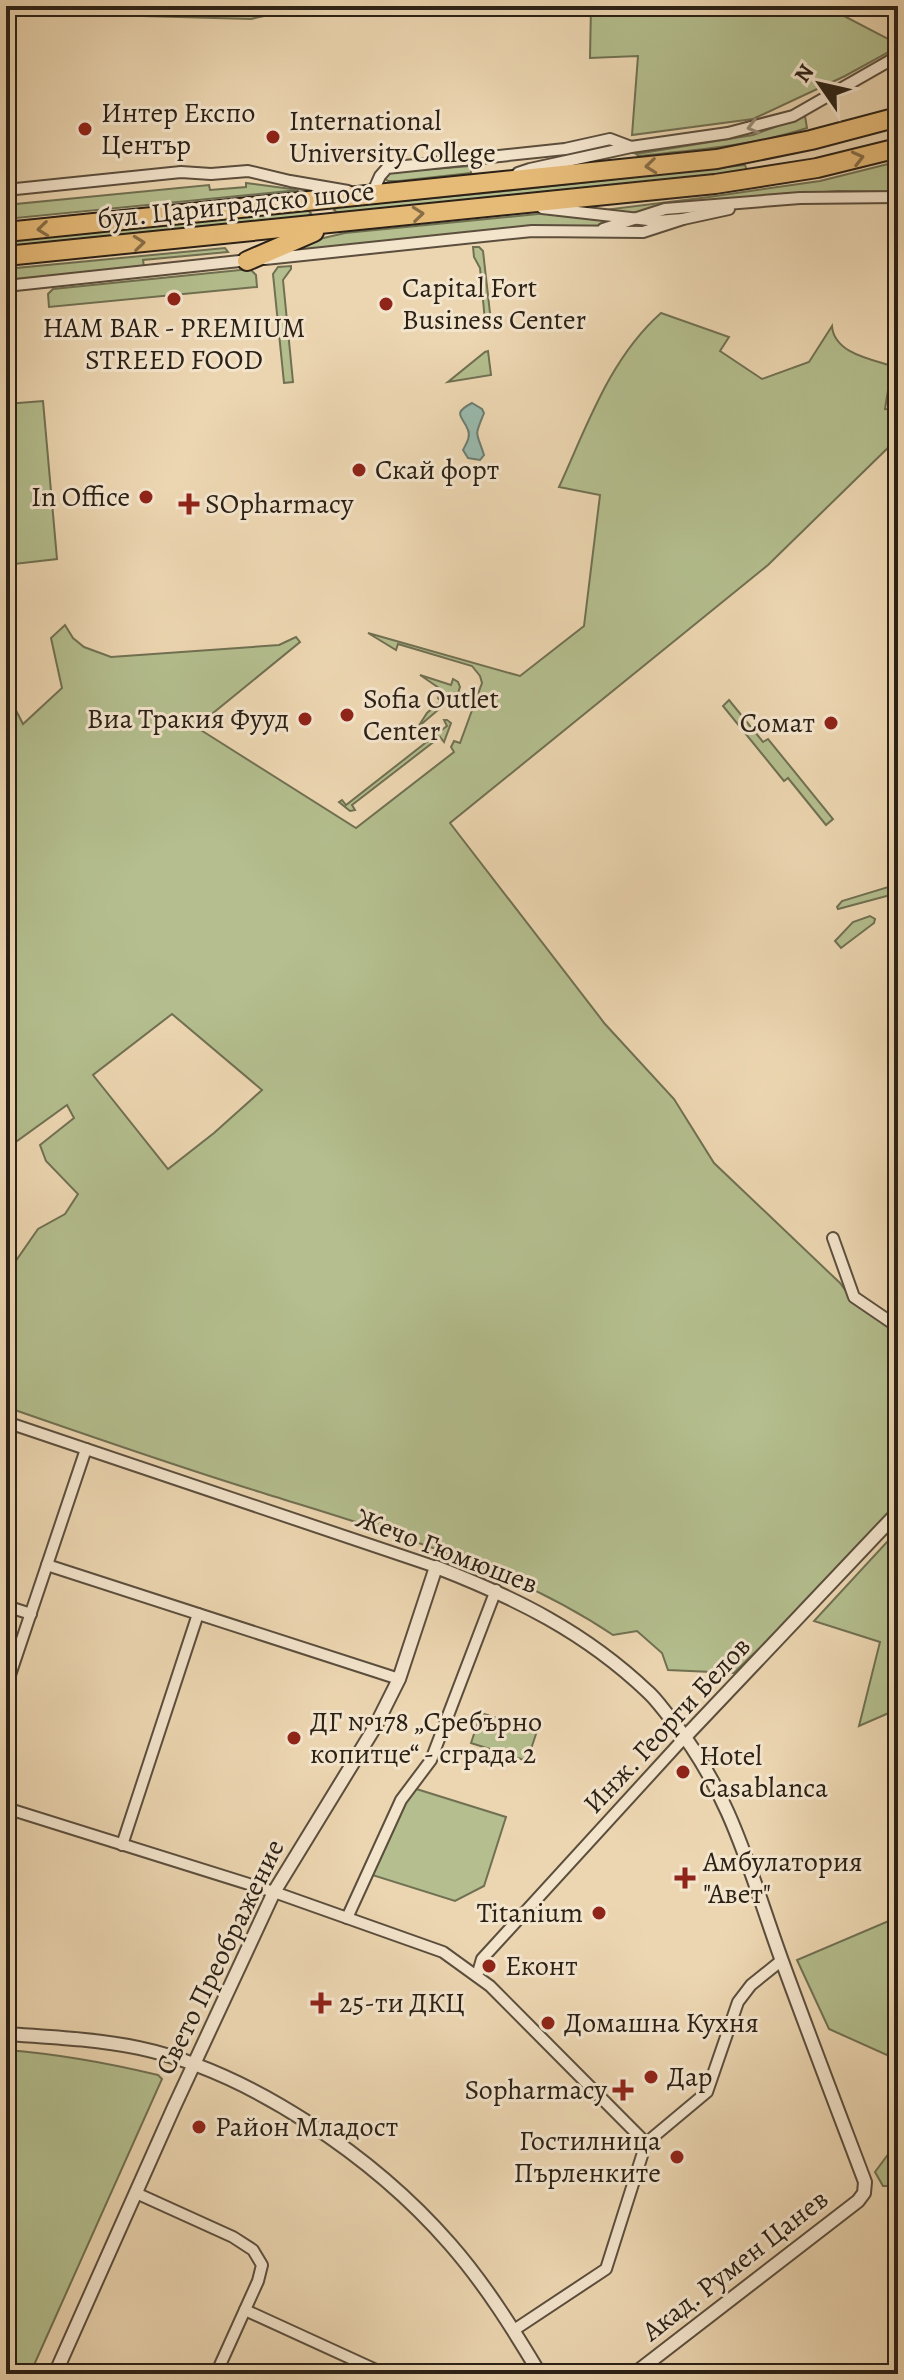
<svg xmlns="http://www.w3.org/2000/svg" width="904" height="2380" font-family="Alegreya,serif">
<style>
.green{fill:#b4be8e;stroke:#707052;stroke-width:2;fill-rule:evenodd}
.water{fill:#99b9ac;stroke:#6d7c70;stroke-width:2}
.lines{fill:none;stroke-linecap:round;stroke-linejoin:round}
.minor-casing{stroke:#5b4e3d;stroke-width:14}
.tertiary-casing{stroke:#5b4e3d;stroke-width:16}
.trunk-casing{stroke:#2b2116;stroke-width:22}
.minor{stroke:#f3e4cc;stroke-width:10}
.tertiary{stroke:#f3e4cc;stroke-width:12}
.trunk{stroke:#e6bb78;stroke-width:18}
.oneway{stroke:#998c7a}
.oneway2{stroke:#886e47}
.poi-dot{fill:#8f2418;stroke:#f3e4cc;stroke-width:3}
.labels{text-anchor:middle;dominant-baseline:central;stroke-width:6;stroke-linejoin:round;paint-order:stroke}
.poi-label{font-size:28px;fill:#2b2116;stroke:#f3e4cc;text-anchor:start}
.street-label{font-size:28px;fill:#2b2116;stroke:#f3e4cc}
</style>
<rect width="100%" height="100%" fill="#ecd6b1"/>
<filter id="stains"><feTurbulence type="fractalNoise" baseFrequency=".0025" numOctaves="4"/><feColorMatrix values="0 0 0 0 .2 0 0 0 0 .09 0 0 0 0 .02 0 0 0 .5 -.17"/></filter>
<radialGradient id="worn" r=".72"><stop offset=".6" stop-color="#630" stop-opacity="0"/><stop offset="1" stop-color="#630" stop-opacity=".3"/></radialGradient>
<g class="green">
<polygon points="70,6 309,6 251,19 105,15"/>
<polygon points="591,6 825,6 898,44 898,47 845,76 753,119 632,135 638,56 590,58"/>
<path d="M805 116 807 128C753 146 695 150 639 156L636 154 753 135Z"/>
<polygon points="896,162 898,192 838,191 667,204 632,216 605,212 604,210 709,197 820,181"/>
<polygon points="745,165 747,171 706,177 338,213 334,210 337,207 486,193"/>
<polygon points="471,166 471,173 399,181 388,181 384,178 388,173 393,172"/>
<polygon points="246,183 299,190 6,219 6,205 209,185 210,190 246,187"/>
<polygon points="307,210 311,213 307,217 6,248 6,240"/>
<polygon points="548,213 613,222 615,224 594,228 540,227 292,251 298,244 345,233"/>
<polygon points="473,247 479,247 483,251 491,322 485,321 480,268 474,257"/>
<polygon points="225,248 228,252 143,260 144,267 6,281 6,269"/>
<polygon points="291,266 291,269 283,280 293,382 284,383 273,274 278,267"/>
<polygon points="250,269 256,275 257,287 49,307 48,294 53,289"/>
<path d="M661 313 729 337 720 351 762 379 809 362 832 326C834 353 870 359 892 366L885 409 898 410V438L768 565 450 823 605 1024 674 1099 714 1163 840 1283 854 1302 898 1333V1503L786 1622 734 1673 668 1670 662 1653 637 1631 613 1635C507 1564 380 1530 260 1492 175 1466 90 1436 6 1407V1366L10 1318 6 1297V1275L38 1229 65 1214 78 1194 46 1161 40 1145 74 1118 67 1105 6 1149V691L23 724 62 688 51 638 65 625 73 638 84 647 111 657 279 645 296 637 300 642 196 727 356 828 454 752 451 747 454 741 460 743 482 683 480 676 472 666 398 644 396 650 368 633 520 676 584 626 600 495 559 487C587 426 610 358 661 313ZM172 1014 262 1090 214 1133 168 1169 93 1075Z"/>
<polygon points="488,351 491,375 448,382 485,352"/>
<polygon points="43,401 57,559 6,565 6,404"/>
<polygon points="420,675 451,685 453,679 458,682 460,687 458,693 418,727 427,713 441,701 438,698 442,690"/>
<polygon points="729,700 763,742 768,739 833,819 826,825 788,778 784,781 723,706"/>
<polygon points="444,720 447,720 451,723 444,742 440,737 352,805 355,810 350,811 339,802 342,800 346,805 447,726"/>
<polygon points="898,884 898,893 838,909 837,907 842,901"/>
<polygon points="870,916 875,919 874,923 841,948 835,941 853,922"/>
<polygon points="898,1530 898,1709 859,1726 880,1642 814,1621"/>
<polygon points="481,1713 537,1731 527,1761 471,1743"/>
<polygon points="410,1787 506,1817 484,1886 455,1901 369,1874"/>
<polygon points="898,1917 898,2060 829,2029 797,1960"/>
<path d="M6 2050C58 2054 108 2063 158 2075L162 2079 30 2374H6Z"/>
<polygon points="898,2141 898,2186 883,2186 875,2172"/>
</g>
<path class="water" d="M472 403 482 409 484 413C474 438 476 430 484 455L480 460 468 458 463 450C466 444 471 437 468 430 463 416 451 414 472 403Z"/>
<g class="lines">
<g class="minor-casing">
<g id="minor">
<polyline points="518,173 530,169 631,147 728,133 793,116 898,56"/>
<polyline points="6,190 181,172 211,174 248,171 290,181 348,191"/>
<polyline points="372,194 380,176 387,168 565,149 610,139 631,147"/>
<polyline points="542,208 657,221 683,219 729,209"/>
<polyline points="603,229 665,209 800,198 898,197"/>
<polyline points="265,259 532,231 643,232 683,219"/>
<polyline points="6,286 249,260"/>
<polyline points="833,1238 854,1297 898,1327"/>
<polyline points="6,1422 436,1567"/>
<polyline points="47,1565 399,1679"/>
<polyline points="6,1606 31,1614"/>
<polyline points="6,1687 86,1449"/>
<polyline points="6,1808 274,1892 443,1952 490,1986 646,2143"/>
<polyline points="122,1845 198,1614"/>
<polyline points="347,1918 401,1800 431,1760 496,1590"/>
<polyline points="477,1976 482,1959 685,1737"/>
<polyline points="136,2193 233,2237 253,2250 262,2265 258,2281 216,2374"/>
<polyline points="245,2310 385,2374"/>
<polyline points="514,2330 606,2269 646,2143 707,2092 738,2002 751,1985 782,1960"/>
</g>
</g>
<g class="tertiary-casing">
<g id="tertiary">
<polyline points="685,1737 898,1512"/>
<path d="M6 2034C50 2037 96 2039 139 2048 251 2072 375 2158 450 2244 485 2284 513 2329 540 2374"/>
<path d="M55 2374 174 2107 274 1892 375 1727 399 1679 436 1567C516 1598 585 1632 648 1692 657 1700 664 1711 672 1720 732 1795 750 1873 782 1961 809 2035 837 2108 865 2182L864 2193 858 2201 634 2374"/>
</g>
</g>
<g class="trunk-casing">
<g id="trunk">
<polyline points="6,232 717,159 811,140 898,117"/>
<polyline points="6,256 715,184 817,168 898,148"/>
<polyline points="247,261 314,232"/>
</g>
</g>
<use href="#minor" class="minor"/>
<use href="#tertiary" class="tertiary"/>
<use href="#trunk" class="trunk"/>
</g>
<defs><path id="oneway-chevron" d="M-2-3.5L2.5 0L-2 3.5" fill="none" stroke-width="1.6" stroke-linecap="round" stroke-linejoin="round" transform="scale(2)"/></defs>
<use class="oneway" href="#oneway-chevron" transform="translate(753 127) rotate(165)"/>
<g class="oneway2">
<use href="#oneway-chevron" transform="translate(858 158) rotate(-14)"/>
<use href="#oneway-chevron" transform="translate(651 166) rotate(174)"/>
<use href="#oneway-chevron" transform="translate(418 214) rotate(-6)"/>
<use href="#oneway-chevron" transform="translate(43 229) rotate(174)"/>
<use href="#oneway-chevron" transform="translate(139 243) rotate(-6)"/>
</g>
<g class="poi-dot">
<circle cx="85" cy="129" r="8"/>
<circle cx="273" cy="137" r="8"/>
<circle cx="174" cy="299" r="8"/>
<circle cx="386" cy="304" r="8"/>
<circle cx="359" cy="470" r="8"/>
<circle cx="146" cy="497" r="8"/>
<path d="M185 492h8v8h8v8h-8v8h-8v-8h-8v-8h8z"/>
<circle cx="347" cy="715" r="8"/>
<circle cx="305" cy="719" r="8"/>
<circle cx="831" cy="723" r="8"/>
<circle cx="294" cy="1738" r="8"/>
<circle cx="683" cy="1772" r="8"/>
<path d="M681 1866h8v8h8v8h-8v8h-8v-8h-8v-8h8z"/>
<circle cx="599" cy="1913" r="8"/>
<circle cx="489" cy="1966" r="8"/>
<path d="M317 1991h8v8h8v8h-8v8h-8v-8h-8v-8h8z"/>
<circle cx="548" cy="2023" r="8"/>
<circle cx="651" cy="2077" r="8"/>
<path d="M619 2078h8v8h8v8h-8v8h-8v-8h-8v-8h8z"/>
<circle cx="199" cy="2127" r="8"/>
<circle cx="677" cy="2157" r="8"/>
</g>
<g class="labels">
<g class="poi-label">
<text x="101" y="113">Интер Експо<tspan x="101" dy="32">Център</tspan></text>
<text x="289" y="121">International<tspan x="289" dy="32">University College</tspan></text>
<text x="402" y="288">Capital Fort<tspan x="402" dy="32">Business Center</tspan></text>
<text x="174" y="328" text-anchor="middle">HAM BAR - PREMIUM<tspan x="174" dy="32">STREED FOOD</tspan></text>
<text x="375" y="470">Скай форт</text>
<text x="130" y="497" text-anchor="end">In Office</text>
<text x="205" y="504">SOpharmacy</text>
<text x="363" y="699">Sofia Outlet<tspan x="363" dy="32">Center</tspan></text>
<text x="289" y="719" text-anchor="end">Виа Тракия Фууд</text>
<text x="815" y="723" text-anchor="end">Сомат</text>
<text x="310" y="1722">ДГ №178 „Сребърно<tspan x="310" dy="32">копитце“ - сграда 2</tspan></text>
<text x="699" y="1756">Hotel<tspan x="699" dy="32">Casablanca</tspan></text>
<text x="703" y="1862">Амбулатория<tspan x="703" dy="32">"Авет"</tspan></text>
<text x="583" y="1913" text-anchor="end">Titanium</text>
<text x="505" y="1966">Еконт</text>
<text x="339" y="2003">25-ти ДКЦ</text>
<text x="564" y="2023">Домашна Кухня</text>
<text x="667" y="2077">Дар</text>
<text x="607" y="2090" text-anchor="end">Sopharmacy</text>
<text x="215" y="2127">Район Младост</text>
<text x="661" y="2141" text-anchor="end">Гостилница<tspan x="661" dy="32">Пърленките</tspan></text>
</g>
<g class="street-label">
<text transform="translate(236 205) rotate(-6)">бул. Цариградско шосе</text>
<text transform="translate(447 1551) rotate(21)">Жечо Гюмюшев</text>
<text transform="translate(667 1725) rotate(-47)">Инж. Георги Белов</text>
<text transform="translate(220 1957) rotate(-64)">Свето Преображение</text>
<text transform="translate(735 2265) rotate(-38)">Акад. Румен Цанев</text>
</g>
</g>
<rect width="904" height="2380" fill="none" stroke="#ecd6b1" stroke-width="32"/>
<rect x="8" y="8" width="888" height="2364" fill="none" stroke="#2b2116" stroke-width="4"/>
<rect x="16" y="16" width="872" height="2348" fill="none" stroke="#2b2116" stroke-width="2"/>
<g transform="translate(820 84) rotate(304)" stroke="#f3e4cc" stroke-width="6" paint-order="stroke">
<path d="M0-6L14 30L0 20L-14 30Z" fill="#2b2116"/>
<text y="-12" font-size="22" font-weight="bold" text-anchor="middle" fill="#2b2116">N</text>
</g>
<rect width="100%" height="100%" filter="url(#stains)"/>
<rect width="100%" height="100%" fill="url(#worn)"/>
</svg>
